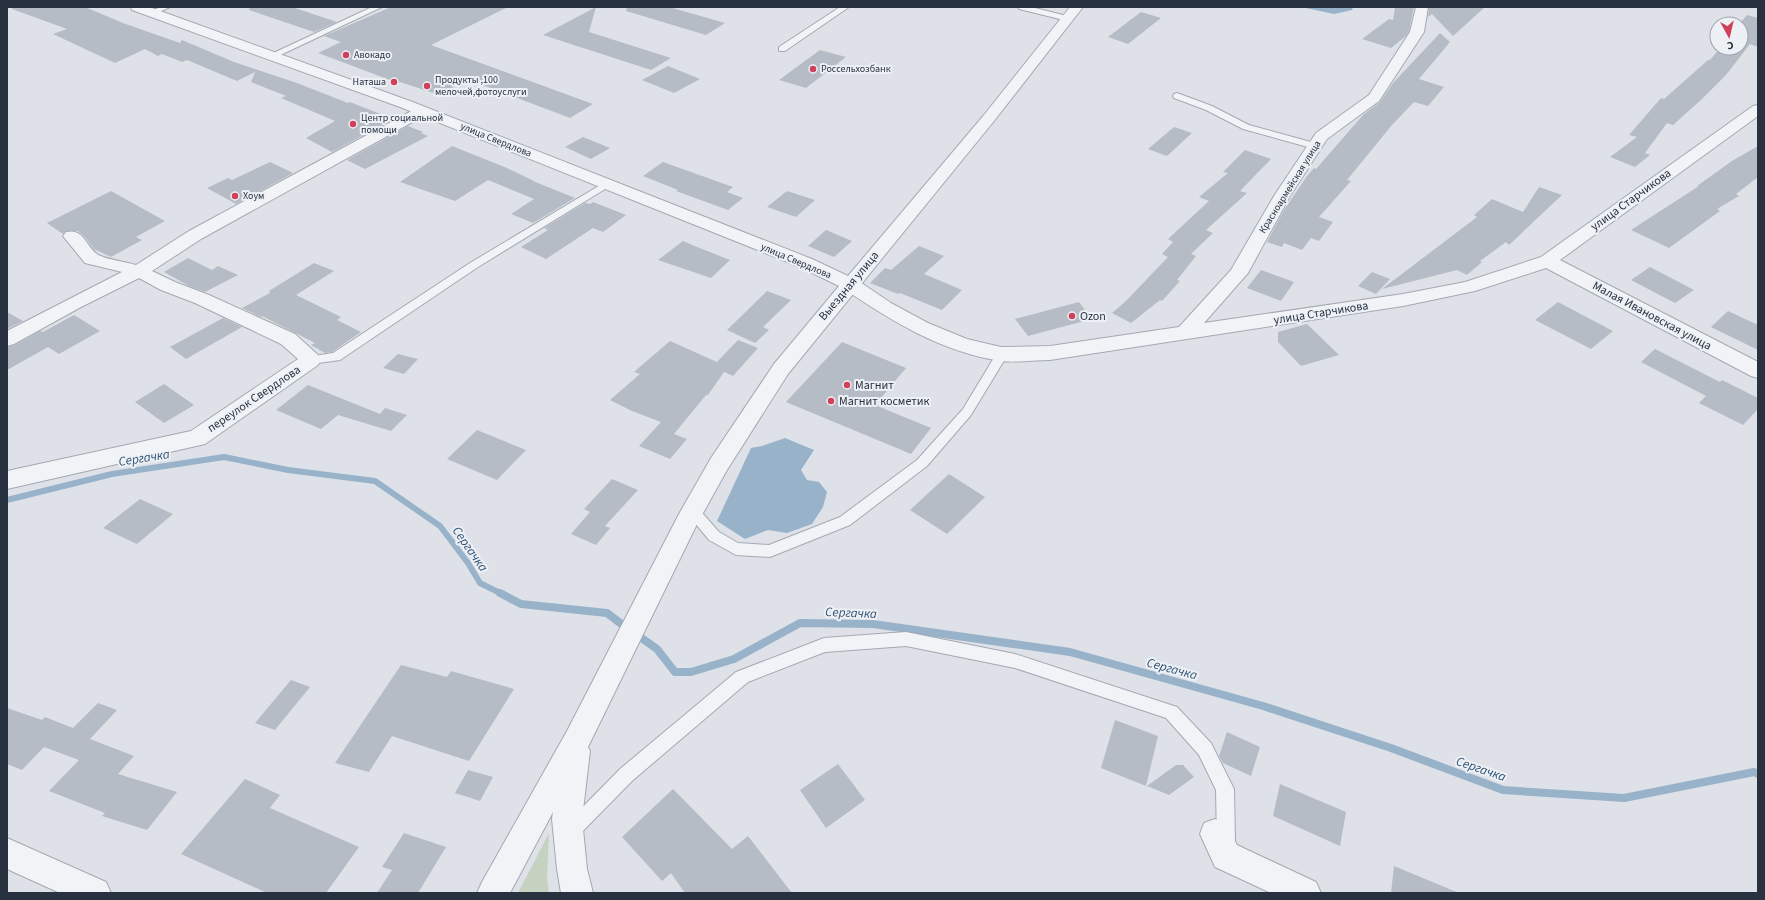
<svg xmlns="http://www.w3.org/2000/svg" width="1765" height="900" font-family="'Source Sans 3',sans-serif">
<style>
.green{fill:#c5d2bf}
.water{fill:#98b2c9}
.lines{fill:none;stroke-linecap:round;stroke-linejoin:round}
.stream-far1{stroke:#98b2c9;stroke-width:6}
.stream{stroke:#98b2c9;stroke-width:8}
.building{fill:#b5bcc5}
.service-casing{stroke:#a3a9b2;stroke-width:2}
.minor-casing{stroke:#a3a9b2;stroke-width:2}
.tertiary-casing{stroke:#a3a9b2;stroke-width:2}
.service{fill:#f1f3f6;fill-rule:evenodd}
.minor{fill:#f1f3f6;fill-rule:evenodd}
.tertiary{fill:#f1f3f6;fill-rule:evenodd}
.poi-dot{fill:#d0405b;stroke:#edf1f6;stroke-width:1.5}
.labels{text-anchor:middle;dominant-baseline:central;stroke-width:4;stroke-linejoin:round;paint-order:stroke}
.far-poi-label{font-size:10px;fill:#27313f;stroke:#edf1f6;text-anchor:start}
.far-street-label{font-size:10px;fill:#27313f;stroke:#edf1f6}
.street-label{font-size:12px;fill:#27313f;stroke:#edf1f6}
.poi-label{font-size:12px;fill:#27313f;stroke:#edf1f6;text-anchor:start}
.water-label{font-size:13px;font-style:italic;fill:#305173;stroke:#edf1f6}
</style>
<rect width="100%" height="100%" fill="#dee2e8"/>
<polygon class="green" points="549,833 547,877 549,893 518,893"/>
<g class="water">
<polygon points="1301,7 1353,7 1352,10 1334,14"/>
<polygon points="785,438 814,450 801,470 807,480 819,482 827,492 823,507 812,524 787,533 768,530 745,539 717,521 751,448 762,446"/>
</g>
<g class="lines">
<polyline class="stream-far1" points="7,500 112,474 224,457 288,470 375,481 440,526 468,563 480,583 502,594"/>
<g class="stream">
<polyline points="500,593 521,604 607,613 628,629"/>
<polyline points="636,634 657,649 675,672 691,672 734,659 800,623 873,624 1070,652 1263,706 1391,748 1503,790 1624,798 1754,772 1758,774"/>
</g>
</g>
<g class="building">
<polygon points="12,7 85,7 123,23 180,43 182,40 234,62 297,83 348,103 350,102 388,117 386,118 391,120 332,152 306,138 335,121 281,98 286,96 251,82 255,72 237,81 187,60 182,62 162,54 158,56 145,49 115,63 53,34 67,29 12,9"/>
<polygon points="250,7 292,7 337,22 314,32 249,10"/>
<polygon points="391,7 508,7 431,45 593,104 570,118 467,79 440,95 400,82 398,83 318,53 341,42 324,36"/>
<polygon points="596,7 589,32 671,58 651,70 543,35"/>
<polygon points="627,7 669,7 725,23 706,35 626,11"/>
<polygon points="1395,7 1414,7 1409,31 1406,36 1391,48 1362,39 1389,19 1393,20"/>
<polygon points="1429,7 1485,7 1453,36 1432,14 1428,17"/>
<polygon points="1141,12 1161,18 1128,44 1108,37"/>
<polygon points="1747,15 1758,18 1758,47 1750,44 1726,75 1702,99 1673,125 1667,123 1645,153 1650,155 1635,167 1610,157 1637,137 1629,135 1661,98 1664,99 1708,60 1710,60 1720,48 1741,48 1741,24 1739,24"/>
<polygon points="1440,33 1450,42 1419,79 1444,87 1428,106 1414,102 1392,125 1347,180 1351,181 1319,217 1333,222 1319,241 1311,238 1302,250 1284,243 1282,247 1267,242 1284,210 1307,176 1314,168 1316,169 1363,115 1380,102 1393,83"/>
<polygon points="820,50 846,57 806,88 779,80"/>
<polygon points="668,66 700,79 674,93 642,80"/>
<polygon points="408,126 423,132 421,133 428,136 365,169 347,160"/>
<polygon points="1174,127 1192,133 1167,156 1148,149"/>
<polygon points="583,137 610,148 591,159 565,147"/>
<polygon points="452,146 507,168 534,181 533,181 575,198 533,223 511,214 534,199 488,180 455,201 400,182"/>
<polygon points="1758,146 1758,177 1736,194 1739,196 1717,209 1720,211 1669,248 1631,230 1699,186 1697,186 1732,161"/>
<polygon points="1245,150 1271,159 1240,191 1247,193 1206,230 1213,233 1191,254 1196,256 1177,280 1180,281 1162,301 1160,300 1131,323 1112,313 1125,302 1168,257 1162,254 1173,242 1168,239 1209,201 1199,197 1228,173 1223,172"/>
<polygon points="270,162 293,173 236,204 207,188 228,178 232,180"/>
<polygon points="663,162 733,187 727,192 743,198 728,210 676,191 678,190 643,176"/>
<polygon points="1539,187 1562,195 1509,245 1506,242 1480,261 1482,262 1467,275 1457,270 1382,289 1477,217 1474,215 1492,199 1523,212"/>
<polygon points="111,191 165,221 136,237 142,240 111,257 94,249 85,237 78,231 66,231 63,234 47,223"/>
<polygon points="787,191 815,200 796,217 767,207"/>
<polygon points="593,202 626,215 603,232 593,228 546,259 521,247 548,230 544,228 585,203 590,204"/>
<polygon points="826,230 852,241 834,257 808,246"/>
<polygon points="683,241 692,245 730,260 711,278 658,260"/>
<polygon points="919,246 944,256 924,274 962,290 942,310 900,293 898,294 870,283 885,268 891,270"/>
<polygon points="188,258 212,270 218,266 238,275 205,292 189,286 164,272"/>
<polygon points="314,263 334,271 296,295 341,317 337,320 361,332 332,352 325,353 311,345 315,343 262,316 261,317 242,308 270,293 269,291"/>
<polygon points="1650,267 1694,290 1675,303 1631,280"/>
<polygon points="1261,270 1294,282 1281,301 1247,288"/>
<polygon points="1372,272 1390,279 1376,294 1358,286"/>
<polygon points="767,291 791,300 763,327 769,330 755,343 727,330"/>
<polygon points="1079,302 1092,319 1028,336 1015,319"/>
<polygon points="1558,302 1613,331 1591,349 1535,320"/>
<polygon points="1728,311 1758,325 1758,350 1711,327"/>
<polygon points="7,312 23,321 7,329"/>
<polygon points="74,315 100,331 59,354 48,347 7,370 7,347 15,345 40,331 43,332"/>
<polygon points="223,318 242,327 186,359 170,347"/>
<polygon points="1307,324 1339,355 1301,366 1278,342 1278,332"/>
<polygon points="738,340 758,348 733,376 724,372 708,395 706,395 674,434 687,439 670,459 639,446 661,422 632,411 610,400 640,374 634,372 670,341 717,362"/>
<polygon points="842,342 906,368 875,405 931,428 911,454 786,402"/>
<polygon points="1655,349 1720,382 1722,380 1758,398 1758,409 1743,425 1699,403 1706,396 1641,362"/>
<polygon points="398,354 418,359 404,374 383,368"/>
<polygon points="164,384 194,405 164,423 135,402"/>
<polygon points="308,385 380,414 385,408 407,415 391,431 338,415 321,429 276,410"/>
<polygon points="477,430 526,450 497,480 447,459"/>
<polygon points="949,474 985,497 947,534 910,510"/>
<polygon points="612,479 638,490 605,526 610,528 596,545 571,534 590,512 584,509"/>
<polygon points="140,499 173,514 137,544 103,528"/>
<polygon points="401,665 447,677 451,671 514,689 469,761 392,736 369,772 335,763"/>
<polygon points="291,680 310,687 275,730 255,723"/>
<polygon points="98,703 117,710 90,739 134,756 118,774 177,792 147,830 102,816 105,813 49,791 79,760 44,747 22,770 7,764 7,708 42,720 45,717 73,728"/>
<polygon points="1115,720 1158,736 1146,786 1101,768"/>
<polygon points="1227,732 1260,747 1251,776 1223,763 1219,756"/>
<polygon points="838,764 865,800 826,828 800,790"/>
<polygon points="1176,765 1183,765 1194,777 1169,795 1147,786"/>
<polygon points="468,770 493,777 480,801 455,793"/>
<polygon points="245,779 280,795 270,808 359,847 326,893 267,893 181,854"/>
<polygon points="1280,784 1346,812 1340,846 1273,816"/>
<polygon points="673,789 732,849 748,836 792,893 685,893 671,873 662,881 622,837"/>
<polygon points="404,833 446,847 418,893 377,893 392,870 382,867"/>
<polygon points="1394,866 1459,893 1391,893"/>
</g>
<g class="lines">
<g class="service-casing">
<g id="service">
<polygon points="160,7 170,7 153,15 149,13"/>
<polygon points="372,7 382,7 274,58 271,58 267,56"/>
<polygon points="840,7 849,7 785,51 779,51 779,47"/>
<polygon points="1018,7 1031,7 1071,17 1072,19 1068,21 1019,9"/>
<polygon points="1177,93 1212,106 1249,125 1318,144 1320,146 1315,149 1243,129 1206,110 1174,98 1173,96 1174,94"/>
<polygon points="607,181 612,184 610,186 478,267 340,360 311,364 307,363 305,360 307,357 333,353 470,263"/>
<polygon points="1002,350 1006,351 1008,354 971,415 927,466 850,525 770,557 736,555 709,540 685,511 687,507 692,506 697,507 719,532 738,543 769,545 840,517 917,460 963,409 998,351"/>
<polygon points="906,632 1015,654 1177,707 1211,743 1234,789 1235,841 1232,847 1226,850 1220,847 1217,841 1216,790 1199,755 1166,718 1015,668 906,646 825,652 748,682 632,781 576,838 570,841 564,838 561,832 564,826 620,769 736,672 824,638"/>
</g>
</g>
<g class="minor-casing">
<g id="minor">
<path d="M1416 7H1428L1424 32 1379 101 1327 139 1290 196 1248 273 1204 323 1403 294 1465 282 1541 257 1753 106 1758 105V116L1560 260 1758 362V378L1751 376 1546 268 1475 291 1403 306 1050 360C1034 360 1017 363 1001 361 942 352 891 321 843 288L841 284 843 280 850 278 857 280 891 303 928 323 967 339 1001 347 1050 346 1179 327 1231 270 1274 196 1316 133 1369 95 1410 32Z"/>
<path d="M422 107 427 108 429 111 427 114 201 239 152 271 175 282 209 295 295 334 318 355 321 360 318 365 205 444 7 489V471L191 431 298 359 281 344 195 303 161 290 139 278 81 307 14 344 7 346V331L122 272 85 263 63 236 66 232C84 228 85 245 97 254 103 259 127 262 136 265L189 231 417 108Z"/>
<polygon points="1215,819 1226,823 1237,845 1316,882 1321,893 1271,893 1215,867 1200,834 1204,823"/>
<polygon points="7,838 106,882 111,893 60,893 7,869"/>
</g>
</g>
<g class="tertiary-casing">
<polygon id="tertiary" points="131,7 149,7 410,101 812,259 848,276 984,115 1070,7 1083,7 994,121 788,374 727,470 697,524 588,747 590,751 582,819 587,869 593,893 561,893 557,869 552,819 553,812 510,893 477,893 482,882 567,731 679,514 711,458 774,364 839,286 800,267 400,107 132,10"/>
</g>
<use href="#service" class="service"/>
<use href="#minor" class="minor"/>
<use href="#tertiary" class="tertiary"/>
</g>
<g class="poi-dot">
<circle cx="346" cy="55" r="4"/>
<circle cx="813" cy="69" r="4"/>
<circle cx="394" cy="82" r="4"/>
<circle cx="427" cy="86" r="4"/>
<circle cx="353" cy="124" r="4"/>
<circle cx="235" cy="196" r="4"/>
<circle cx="1072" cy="316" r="4"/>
<circle cx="847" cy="385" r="4"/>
<circle cx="831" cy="401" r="4"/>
</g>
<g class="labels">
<g class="far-poi-label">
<text x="354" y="55">Авокадо</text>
<text x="821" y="69">Россельхозбанк</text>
<text x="435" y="80">Продукты ,100<tspan x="435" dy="12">мелочей,фотоуслуги</tspan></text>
<text x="386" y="82" text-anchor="end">Наташа</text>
<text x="361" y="118">Центр социальной<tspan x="361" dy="12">помощи</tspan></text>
<text x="243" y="196">Хоум</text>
</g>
<g class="far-street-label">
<text transform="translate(496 140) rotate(22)">улица Свердлова</text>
<text transform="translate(1290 187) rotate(-58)">Красноармейская улица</text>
<text transform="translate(796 261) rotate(23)">улица Свердлова</text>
</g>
<g class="street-label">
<text transform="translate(1631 200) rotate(-36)">улица Старчикова</text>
<text transform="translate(849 286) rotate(-50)">Выездная улица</text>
<text transform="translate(1321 313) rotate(-9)">улица Старчикова</text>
<text transform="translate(1652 316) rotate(28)">Малая Ивановская улица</text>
<text transform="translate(254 399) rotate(-34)">переулок Свердлова</text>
</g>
<g class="poi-label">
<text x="1080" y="316">Ozon</text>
<text x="855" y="385">Магнит</text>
<text x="839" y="401">Магнит косметик</text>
</g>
<g class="water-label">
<text transform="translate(144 458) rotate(-9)">Сергачка</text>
<text transform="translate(470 549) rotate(55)">Сергачка</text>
<text transform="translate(851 613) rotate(2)">Сергачка</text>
<text transform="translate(1172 669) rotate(15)">Сергачка</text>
<text transform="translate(1481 769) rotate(19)">Сергачка</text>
</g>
</g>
<rect width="1765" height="900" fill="none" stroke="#27313f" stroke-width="16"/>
<g transform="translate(1729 36) rotate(172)"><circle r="19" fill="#edf1f6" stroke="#9ea4ad"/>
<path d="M0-3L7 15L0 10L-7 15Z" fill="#d0405b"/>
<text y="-6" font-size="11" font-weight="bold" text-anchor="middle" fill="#27313f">С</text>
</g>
</svg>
